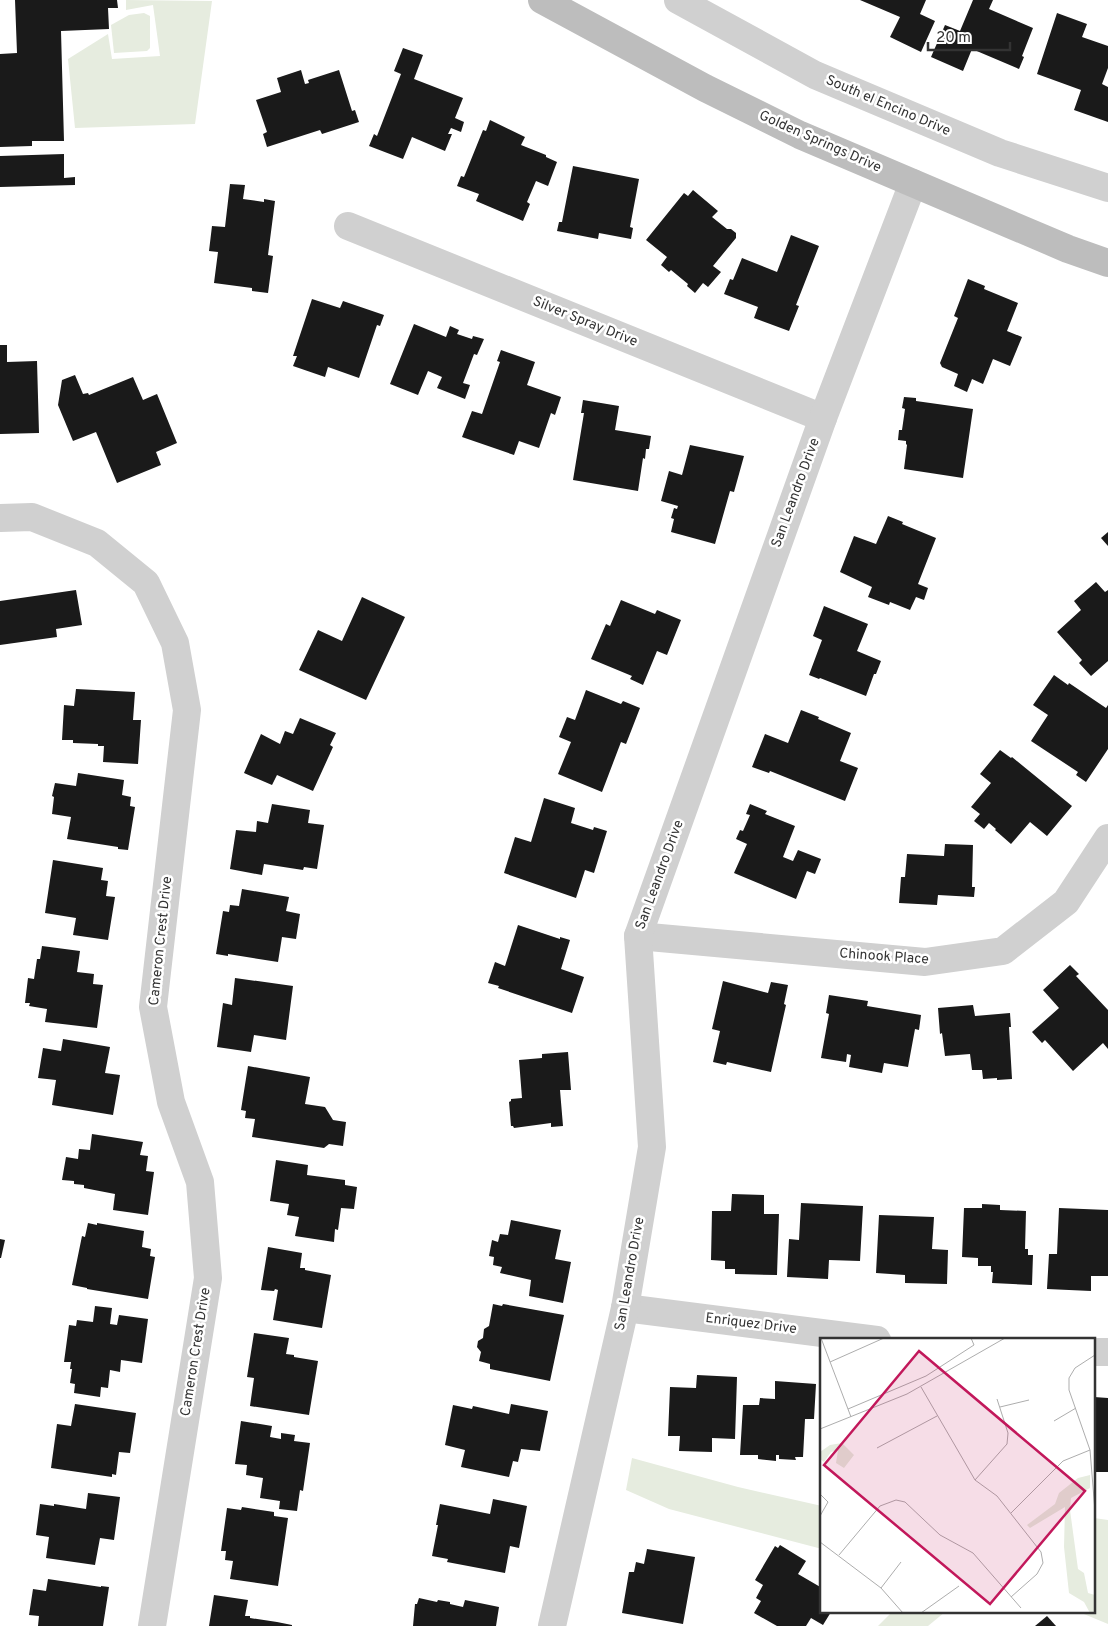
<svg xmlns="http://www.w3.org/2000/svg" width="1108" height="1626" font-family="Overpass,sans-serif">
<style>
.green{fill:#e6ecdf}
.building{fill:#1a1a1a}
.lines{fill:none;stroke-linecap:round;stroke-linejoin:round}
.street{stroke:#d0d0d0;stroke-width:28}
.secondary{stroke:#bdbdbd;stroke-width:28}
.labels{text-anchor:middle;dominant-baseline:central;stroke-width:5;stroke-linejoin:round;paint-order:stroke}
.street-label{font-size:14px;fill:#333;stroke:#fff}
.inset-road{fill:none;stroke:#adadad;stroke-width:1}
.view{fill:#c2185b;fill-opacity:0.15;stroke:#c2185b;stroke-width:2.5}
.inset-edge{fill:none;stroke:#333;stroke-width:2.5}
</style>
<rect width="100%" height="100%" fill="#fff"/>
<g class="green">
<polygon points="126,0 212,1 195,124 75,128 68,59 108,34 112,59 160,56 153,5 126,10"/>
<polygon points="144,13 150,16 150,48 147,51 114,53 111,25 129,15"/>
<polygon points="632,1458 738,1487 822,1506 822,1549 669,1509 626,1490"/>
<polygon points="1094,1518 1108,1520 1108,1624 1079,1612 1094,1612"/>
<polygon points="892,1612 945,1612 928,1626 878,1626"/>
</g>
<g class="building">
<polygon points="15,0 117,0 118,8 108,8 109,29 61,31 64,141 32,141 32,146 0,147 0,54 17,53"/>
<polygon points="860,0 926,0 920,14 935,21 921,52 890,37 900,17"/>
<polygon points="973,0 993,0 989,9 1033,28 1022,56 1024,57 1019,69 972,49 963,71 931,57 945,25 960,31"/>
<polygon points="1057,13 1087,24 1082,37 1108,46 1108,68 1102,84 1108,87 1108,122 1074,110 1081,90 1037,74"/>
<polygon points="403,48 423,55 414,79 463,98 455,118 464,122 461,132 451,128 448,134 452,134 445,151 412,137 403,159 369,146 374,134 377,136 401,74 394,71"/>
<polygon points="301,70 305,84 309,83 308,80 339,70 352,111 355,110 359,122 322,134 320,130 267,147 263,134 267,132 256,100 281,92 277,78"/>
<polygon points="490,120 525,137 521,145 546,155 546,157 557,162 548,186 536,181 527,202 530,204 523,221 476,201 479,194 457,186 461,176 464,177 483,130 486,131"/>
<polygon points="64,154 64,178 75,177 75,185 0,187 0,156"/>
<polygon points="573,166 639,179 630,227 633,228 631,239 599,233 598,239 557,231 559,222 562,222"/>
<polygon points="230,184 245,185 243,199 264,202 264,199 275,201 268,255 273,256 268,293 252,291 252,288 214,283 218,252 209,251 212,226 225,227"/>
<polygon points="693,190 718,211 712,217 727,229 731,229 736,233 736,238 713,266 721,272 708,287 703,283 695,293 687,286 688,284 671,270 669,272 661,265 667,257 646,240 684,193 688,196"/>
<polygon points="791,235 819,246 796,305 799,306 789,331 754,318 758,307 724,294 730,279 733,280 742,258 777,272"/>
<polygon points="968,279 985,286 984,289 1018,303 1007,331 1022,337 1010,366 993,359 983,384 972,379 967,392 954,386 958,374 942,367 940,363 958,318 954,316"/>
<polygon points="312,299 340,308 343,301 384,315 380,326 377,325 359,378 328,367 325,377 293,366 297,356 293,356"/>
<polygon points="414,324 446,337 450,326 459,330 457,334 472,339 473,336 484,339 477,355 474,354 463,383 470,385 465,399 437,388 442,377 428,371 418,395 390,384"/>
<polygon points="0,345 7,345 7,362 37,361 39,433 0,434"/>
<polygon points="501,350 535,362 527,385 561,397 555,415 551,413 539,448 519,441 514,455 462,437 472,411 482,414 500,362 497,361"/>
<polygon points="75,375 83,394 88,393 89,395 133,377 143,400 157,394 177,443 156,452 161,465 117,483 96,432 73,441 58,405 62,380"/>
<polygon points="904,397 916,398 916,401 973,409 963,478 904,469 907,445 906,444 906,441 898,440 899,430 902,430 905,409 902,408"/>
<polygon points="583,400 619,406 615,430 651,436 649,449 646,449 645,459 643,458 638,491 573,480 584,413 581,413"/>
<polygon points="690,445 744,456 734,492 730,491 715,544 671,532 674,519 671,518 674,508 677,509 678,506 661,501 669,471 682,475"/>
<polygon points="888,516 903,522 902,524 936,538 918,584 928,588 924,600 916,597 910,610 890,602 889,605 868,597 872,587 840,572 854,536 876,544"/>
<polygon points="1108,532 1108,546 1101,538"/>
<polygon points="1096,582 1105,592 1108,590 1108,661 1091,676 1079,663 1082,660 1057,632 1081,610 1074,601"/>
<polygon points="76,590 82,625 56,629 57,637 0,645 0,601"/>
<polygon points="362,597 405,617 366,700 299,670 318,630 342,641"/>
<polygon points="621,600 655,614 657,610 681,620 667,655 657,651 643,685 630,679 632,676 591,659 606,624 610,626"/>
<polygon points="824,606 868,624 857,651 881,661 876,674 874,674 866,696 820,678 819,679 809,675 822,640 813,636"/>
<polygon points="1054,675 1068,685 1069,683 1106,708 1108,705 1108,749 1086,782 1076,775 1078,772 1031,741 1048,715 1033,705"/>
<polygon points="76,689 135,692 133,720 141,720 138,764 103,762 104,746 98,746 98,744 73,743 73,740 62,740 64,705 74,706"/>
<polygon points="586,690 621,704 623,701 640,708 626,744 621,742 602,792 558,774 571,742 559,737 567,717 575,720"/>
<polygon points="801,710 819,717 818,719 851,733 840,761 858,768 845,801 770,771 769,773 752,767 765,734 788,743"/>
<polygon points="300,718 336,733 330,745 333,747 313,791 277,775 272,785 244,773 261,734 280,744 285,731 293,734"/>
<polygon points="1000,750 1011,758 1012,757 1072,806 1047,836 1030,822 1011,844 995,830 996,829 989,823 984,829 974,821 980,814 971,807 991,783 980,774"/>
<polygon points="78,773 124,780 122,795 131,797 130,806 135,807 128,850 118,849 118,847 67,839 71,817 52,814 54,797 52,796 55,783 76,786"/>
<polygon points="544,798 575,808 571,823 593,830 594,827 607,831 594,873 585,870 576,898 504,873 515,837 531,842"/>
<polygon points="272,804 310,810 308,823 324,825 317,869 304,867 303,870 264,864 262,875 230,869 236,830 256,832 257,821 268,823"/>
<polygon points="750,804 767,811 765,814 795,826 783,857 793,861 798,850 821,859 815,874 807,871 796,899 734,873 747,844 736,839 740,830 743,831 750,815 746,814"/>
<polygon points="945,844 973,845 972,887 975,887 974,897 938,895 937,905 899,903 901,877 905,877 907,854 944,856"/>
<polygon points="53,860 103,868 101,880 108,881 106,896 115,897 108,940 73,935 76,918 45,913"/>
<polygon points="242,889 289,897 286,911 300,914 296,939 282,937 278,962 228,954 228,956 216,954 223,911 229,912 230,905 239,906"/>
<polygon points="518,925 560,939 560,937 570,940 561,969 584,977 572,1013 498,988 499,986 488,983 495,962 505,966"/>
<polygon points="42,946 80,951 77,972 94,974 93,984 103,985 97,1028 45,1022 47,1009 29,1006 30,1003 25,1003 28,978 34,979 37,959 40,959"/>
<polygon points="1070,965 1079,974 1076,976 1108,1010 1108,1049 1103,1043 1073,1071 1045,1040 1042,1043 1032,1032 1059,1008 1043,990"/>
<polygon points="235,978 293,986 286,1040 254,1035 251,1052 217,1047 223,1003 232,1005"/>
<polygon points="723,981 768,993 771,982 788,985 784,1004 786,1005 771,1072 727,1062 726,1065 713,1062 720,1031 712,1029"/>
<polygon points="829,995 868,1001 867,1006 921,1015 919,1030 915,1029 908,1067 884,1063 882,1073 849,1067 851,1055 847,1054 846,1062 821,1058 829,1014 826,1013"/>
<polygon points="973,1005 975,1016 1010,1013 1011,1027 1009,1027 1012,1079 997,1080 997,1078 983,1079 982,1070 972,1070 970,1054 945,1056 942,1033 940,1034 938,1008"/>
<polygon points="63,1039 110,1047 105,1073 120,1075 113,1115 52,1105 56,1080 38,1078 43,1048 61,1051"/>
<polygon points="568,1052 571,1090 560,1090 563,1126 551,1127 551,1123 514,1128 513,1126 511,1126 509,1102 511,1101 511,1099 522,1098 519,1060 542,1058 542,1054"/>
<polygon points="248,1066 310,1077 305,1104 325,1107 333,1120 346,1122 343,1146 329,1144 324,1148 252,1137 255,1119 245,1118 246,1111 241,1110"/>
<polygon points="92,1134 143,1142 140,1155 148,1156 146,1171 154,1172 148,1215 113,1210 115,1194 84,1188 84,1185 74,1184 74,1181 62,1180 66,1157 78,1159 79,1149 90,1150"/>
<polygon points="276,1160 308,1165 307,1175 345,1180 345,1185 357,1187 354,1209 341,1208 338,1230 335,1229 334,1242 295,1236 299,1217 287,1215 289,1204 270,1201"/>
<polygon points="732,1194 764,1195 764,1214 779,1214 777,1275 735,1274 735,1269 725,1269 725,1261 711,1260 712,1211 731,1211"/>
<polygon points="801,1203 863,1206 860,1261 829,1260 828,1279 787,1277 789,1239 799,1240"/>
<polygon points="982,1204 1000,1205 1000,1210 1026,1211 1025,1249 1028,1249 1028,1255 1033,1255 1032,1285 992,1283 993,1272 991,1272 991,1266 978,1266 978,1258 962,1257 964,1208 982,1208"/>
<polygon points="1059,1208 1108,1210 1108,1276 1091,1276 1091,1291 1047,1289 1049,1254 1057,1254"/>
<polygon points="879,1215 934,1217 932,1249 948,1250 947,1284 905,1283 905,1275 876,1273"/>
<polygon points="511,1220 561,1230 555,1259 571,1262 563,1303 529,1296 531,1280 500,1273 502,1267 493,1265 494,1257 489,1256 492,1240 498,1242 500,1234 508,1235"/>
<polygon points="88,1223 97,1225 97,1223 144,1231 142,1247 151,1249 150,1256 155,1257 148,1299 87,1289 87,1288 72,1285 82,1236 85,1237"/>
<polygon points="0,1239 5,1240 1,1258 0,1258"/>
<polygon points="268,1247 302,1253 300,1268 305,1268 305,1270 331,1275 322,1328 273,1320 278,1290 275,1289 274,1291 261,1290"/>
<polygon points="493,1304 502,1306 503,1304 564,1315 550,1381 490,1369 490,1364 479,1361 481,1352 477,1347 478,1341 483,1338 484,1329 489,1326"/>
<polygon points="95,1306 112,1308 110,1324 117,1325 119,1315 148,1319 142,1363 121,1360 120,1372 110,1370 108,1388 101,1387 100,1397 74,1393 75,1384 70,1383 72,1369 70,1369 71,1362 64,1362 69,1325 76,1326 77,1320 93,1322"/>
<polygon points="254,1333 289,1338 286,1354 294,1355 294,1357 318,1361 309,1415 250,1406 254,1378 247,1377"/>
<polygon points="697,1375 737,1377 735,1439 712,1438 712,1452 679,1451 680,1436 668,1436 670,1387 696,1388"/>
<polygon points="775,1381 816,1384 814,1419 805,1419 803,1457 795,1457 796,1460 779,1459 779,1455 776,1455 776,1461 758,1459 758,1455 740,1455 743,1405 759,1405 760,1398 775,1399"/>
<polygon points="1094,1397 1108,1398 1108,1472 1094,1472"/>
<polygon points="75,1404 136,1413 130,1453 119,1452 116,1475 112,1474 112,1477 51,1468 57,1424 71,1426"/>
<polygon points="511,1404 548,1411 540,1451 521,1449 518,1462 513,1461 509,1477 461,1467 465,1450 445,1445 453,1405 472,1409 473,1406 509,1414"/>
<polygon points="241,1421 272,1426 270,1437 281,1439 281,1433 295,1435 294,1441 310,1443 303,1491 300,1490 297,1511 279,1509 280,1501 260,1498 263,1478 246,1475 247,1465 235,1464"/>
<polygon points="88,1493 120,1497 114,1540 100,1538 95,1565 46,1558 49,1537 36,1535 40,1504 54,1506 54,1504 86,1509"/>
<polygon points="493,1499 527,1506 519,1548 510,1546 505,1573 447,1562 448,1559 432,1556 438,1525 436,1525 440,1504 490,1514"/>
<polygon points="242,1507 274,1512 274,1516 288,1518 278,1586 230,1579 233,1561 225,1560 226,1551 221,1551 227,1508 241,1510"/>
<polygon points="780,1545 806,1561 798,1574 822,1588 822,1612 831,1612 823,1625 811,1618 806,1626 777,1626 754,1613 761,1601 756,1598 763,1585 755,1580 775,1546 778,1548"/>
<polygon points="647,1549 695,1557 683,1624 622,1613 629,1572 634,1572 636,1562 644,1564"/>
<polygon points="48,1579 101,1587 101,1586 109,1587 103,1626 38,1626 39,1616 29,1615 33,1589 46,1591"/>
<polygon points="214,1595 248,1600 245,1616 250,1616 250,1618 277,1622 292,1625 292,1626 209,1626"/>
<polygon points="419,1598 437,1602 438,1600 450,1602 450,1604 463,1607 465,1600 499,1607 496,1626 413,1626 415,1604 417,1604"/>
<polygon points="1047,1616 1056,1626 1035,1626"/>
</g>
<g class="lines">
<g class="street">
<polyline points="678,0 815,75 1000,153 1108,188"/>
<polyline points="348,226 823,418"/>
<polyline points="0,518 32,517 97,543 146,583 175,643 187,710 153,1007 171,1102 200,1182 208,1278 152,1626"/>
<polyline points="638,936 925,962 1003,951 1066,902 1108,838"/>
<polyline points="625,1308 877,1340"/>
<polyline points="1094,1352 1108,1352"/>
<polyline points="552,1626 625,1308 652,1147 638,936 823,418 913,183"/>
</g>
<polyline class="secondary" points="542,0 705,88 800,135 1068,249 1108,263"/>
</g>
<g class="labels">
<g class="street-label">
<text transform="translate(888 106) rotate(23)">South el Encino Drive</text>
<text transform="translate(820 142) rotate(24)">Golden Springs Drive</text>
<text transform="translate(585 322) rotate(22)">Silver Spray Drive</text>
<text transform="translate(796 493) rotate(-70)">San Leandro Drive</text>
<text transform="translate(660 875) rotate(-70)">San Leandro Drive</text>
<text transform="translate(161 941) rotate(-84)">Cameron Crest Drive</text>
<text transform="translate(884 957) rotate(4)">Chinook Place</text>
<text transform="translate(630 1274) rotate(-80)">San Leandro Drive</text>
<text transform="translate(751 1324) rotate(7)">Enriquez Drive</text>
<text transform="translate(196 1352) rotate(-81)">Cameron Crest Drive</text>
</g>
</g>
<g transform="translate(820 1338)">
<rect width="275" height="275" fill="#fff"/>
<path d="M22 105 34 117 24 130 16 125 18 112 11 114 4 124 0 121V114L10 107ZM270 137V150L251 160 250 172 258 231 264 235 268 255 275 257V275H270L264 264 249 255 244 209 245 169 210 190 207 187 235 166 239 155 258 140Z" fill="#e6ecdf"/>
<path class="inset-road" d="M1 0 31 79M275 17 255 30 249 40V52L270 112 275 173M10 24 64 0M101 49 155 142 177 158 221 214 223 225 217 236 191 259M180 69 209 62M28 71 106 38 154 7 151 0M234 83 256 70M0 91 87 56 185 0M57 110 117 78M155 142 187 106 188 95 177 61M0 156 8 164 0 178M191 175 243 123 270 112M0 204 61 250 83 275M19 217 60 168 76 162 85 164 120 197 153 215 201 270M61 250 81 224M101 275 139 248"/>
<path class="view" d="M99 13 265 153 170 266 4 127Z"/>
<rect width="275" height="275" class="inset-edge"/>
</g>
<path d="M928 42v8h82v-8" fill="none" stroke="#333333" stroke-width="2.5"/>
<text x="936" y="42" font-size="15" fill="#333333" stroke="#ffffff" stroke-width="4" paint-order="stroke">20 m</text>
</svg>
